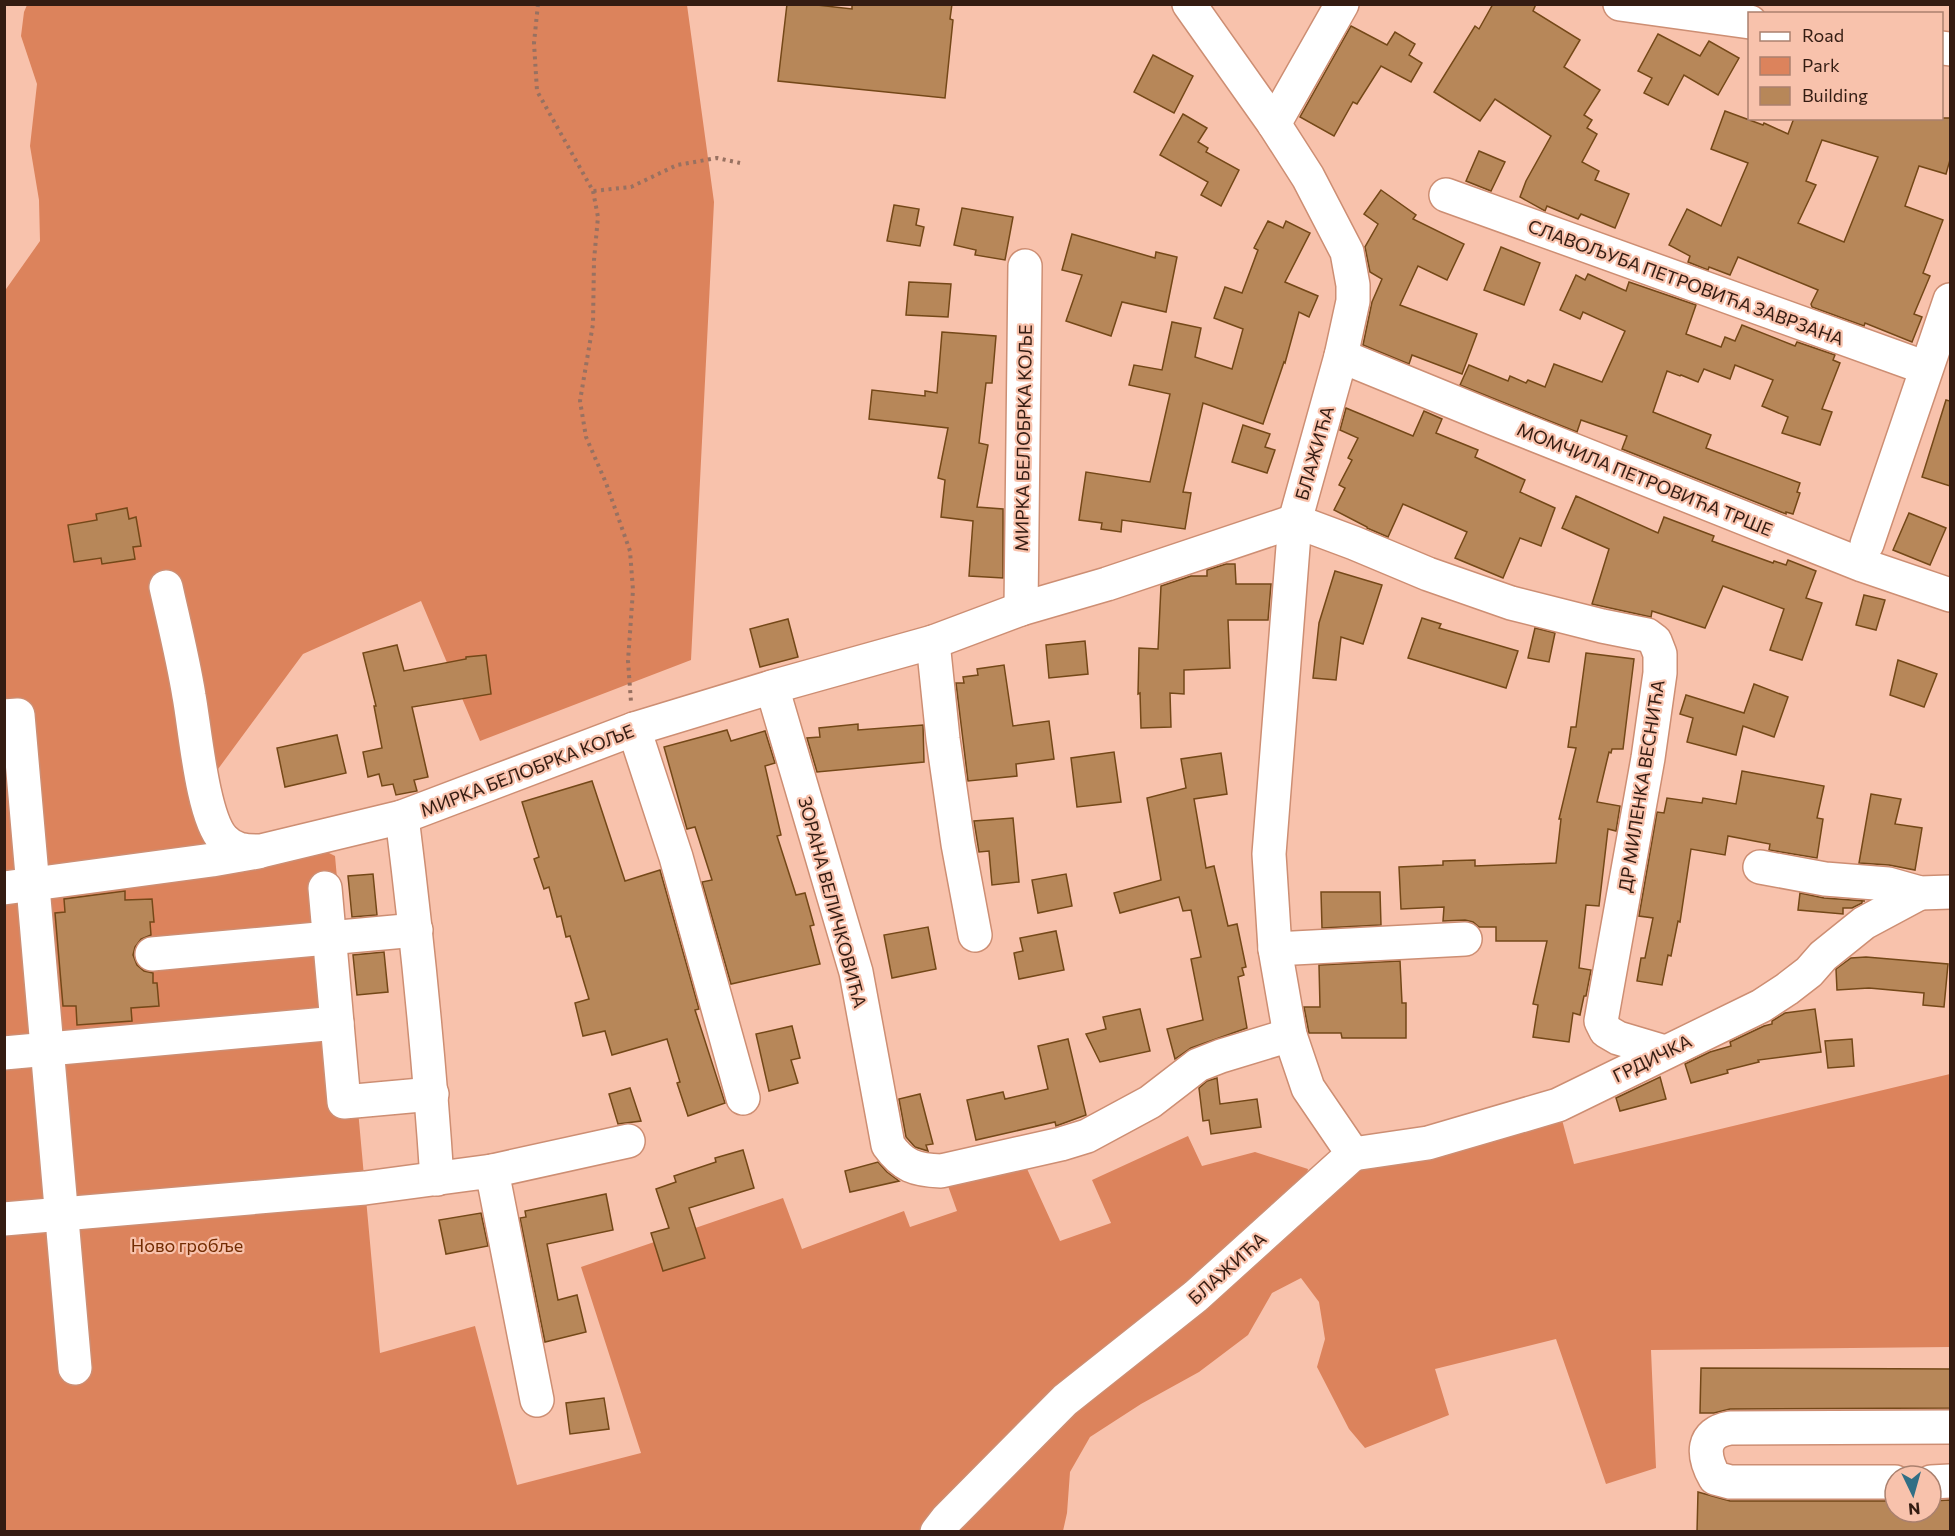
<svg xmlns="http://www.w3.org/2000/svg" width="1955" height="1536" font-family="Commissioner,sans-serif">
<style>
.green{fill:#dc835c}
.building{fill:#b78759;stroke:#744818;stroke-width:1.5;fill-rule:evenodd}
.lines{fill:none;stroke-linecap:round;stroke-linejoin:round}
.minor-casing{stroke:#cd8e73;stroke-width:36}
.path{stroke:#987161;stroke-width:4;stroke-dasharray:3 4.5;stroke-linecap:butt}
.minor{stroke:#fff;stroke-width:33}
.labels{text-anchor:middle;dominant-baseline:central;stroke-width:4.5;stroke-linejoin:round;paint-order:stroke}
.street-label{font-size:18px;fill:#341c12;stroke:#f8c2ac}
.park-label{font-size:18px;fill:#732c02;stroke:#f8c2ac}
</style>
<rect width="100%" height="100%" fill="#f8c2ac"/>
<polygon class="green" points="27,5 687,5 714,202 691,660 480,741 421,601 303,654 204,788 223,839 305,841 335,856 380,1353 475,1326 517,1485 641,1453 581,1267 783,1198 802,1249 904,1211 910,1227 957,1211 948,1186 1023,1160 1060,1241 1111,1223 1092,1180 1188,1136 1202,1166 1255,1152 1308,1169 1301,1200 1353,1154 1558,1105 1574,1164 1950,1074 1950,1347 1651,1350 1656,1468 1606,1484 1556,1339 1435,1369 1449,1415 1365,1448 1349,1429 1317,1367 1325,1339 1319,1302 1301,1278 1272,1293 1248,1335 1199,1372 1141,1404 1090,1437 1070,1472 1067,1513 1063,1531 5,1532 4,292 40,241 39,200 30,146 37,84 21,36 24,12"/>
<g class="building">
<polygon points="787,4 808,4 852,9 852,4 952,4 950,19 953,20 945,98 778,81"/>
<polygon points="1493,4 1536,4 1533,11 1580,40 1564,67 1600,90 1584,115 1592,120 1587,128 1597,134 1582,162 1599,171 1595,180 1629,194 1615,228 1581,214 1578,219 1547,206 1545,211 1520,197 1526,181 1551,136 1495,99 1480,121 1434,92 1475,26 1479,29"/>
<polygon points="1351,26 1387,45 1395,32 1415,44 1409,55 1422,63 1411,82 1381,66 1357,104 1353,102 1334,136 1300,117"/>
<polygon points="1658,34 1700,56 1709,41 1739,58 1718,95 1684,75 1668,105 1644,93 1652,78 1638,71"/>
<polygon points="1153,55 1193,76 1174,113 1134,92"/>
<path d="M1725 111 1763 125 1764 123 1788 134 1794 118H1950V160L1946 174 1919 166 1905 206 1943 220 1923 273 1930 276 1914 314 1922 317 1912 342 1865 323 1864 326 1812 307 1811 304 1818 290 1738 257 1730 275 1709 267 1708 270 1688 262 1690 256 1669 245 1687 209 1721 226 1748 163 1711 149ZM1822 140 1878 157 1844 242 1798 223 1816 185 1806 181Z"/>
<polygon points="1183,114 1207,128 1198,142 1208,148 1206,152 1239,170 1221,206 1201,195 1208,182 1160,155"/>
<polygon points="1479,151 1505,162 1491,191 1466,181"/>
<polygon points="1381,190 1416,215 1413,219 1464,244 1447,280 1418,266 1400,305 1477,334 1462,374 1412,355 1409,364 1363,345 1372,302 1382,279 1370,272 1365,247 1378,224 1364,214"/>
<polygon points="894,205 919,209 916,225 924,227 920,246 887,241"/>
<polygon points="962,208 1013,217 1005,260 975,255 976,250 954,245"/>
<polygon points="1268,221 1283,228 1286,221 1310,233 1285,282 1318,296 1309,317 1299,312 1285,363 1284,362 1263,424 1203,403 1183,492 1191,493 1185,529 1122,520 1121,532 1101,529 1102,523 1079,520 1086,472 1150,482 1170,394 1129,385 1134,365 1162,370 1172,322 1201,328 1195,357 1232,369 1243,329 1214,318 1225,287 1242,293 1258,250 1254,248"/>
<polygon points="1072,234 1155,258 1156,252 1177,257 1166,312 1122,302 1111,336 1066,321 1082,275 1062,270"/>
<polygon points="1501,247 1540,263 1524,305 1484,290"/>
<polygon points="1588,274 1626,291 1629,282 1696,305 1686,334 1721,347 1725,337 1735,341 1742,325 1795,346 1797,342 1835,355 1833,360 1840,363 1822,409 1832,412 1820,445 1782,433 1788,417 1762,406 1773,380 1735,365 1730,379 1704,369 1698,382 1681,375 1680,376 1667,371 1653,412 1711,435 1706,448 1800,483 1797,492 1800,493 1793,514 1786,512 1786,514 1622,449 1627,436 1581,420 1577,432 1460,385 1469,365 1508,381 1510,376 1526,383 1528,380 1545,387 1554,364 1602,382 1625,331 1583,312 1580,319 1560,310 1576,275 1585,280"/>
<polygon points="909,282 951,284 948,317 906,315"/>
<polygon points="942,332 996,336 992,383 986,383 979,443 988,445 977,507 1003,509 1003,578 969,576 973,521 941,517 945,480 938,478 948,428 869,419 872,390 925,396 925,391 937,393"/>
<polygon points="1946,400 1950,401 1950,486 1922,477"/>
<polygon points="1346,408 1413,436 1424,411 1442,419 1436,433 1478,450 1475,457 1525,480 1520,492 1555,508 1541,546 1520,538 1503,578 1455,558 1467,532 1403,504 1388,537 1367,528 1367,527 1334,510 1345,488 1339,485 1352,460 1348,458 1358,438 1340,430"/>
<polygon points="1243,425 1270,434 1265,447 1275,450 1267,473 1232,462"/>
<polygon points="1576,496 1658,533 1664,517 1714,536 1712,541 1773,563 1774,561 1786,565 1788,560 1816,571 1806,598 1822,603 1802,660 1770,650 1784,609 1723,586 1705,628 1652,611 1651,617 1592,604 1609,549 1562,528"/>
<polygon points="127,508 129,519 136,517 141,546 133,547 135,559 102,564 101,558 74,562 68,525 97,520 96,514"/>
<polygon points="1909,513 1946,528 1930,565 1893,550"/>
<polygon points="1226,564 1235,564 1236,584 1271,584 1268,620 1228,620 1230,668 1184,670 1184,694 1170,693 1171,727 1141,728 1140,693 1138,694 1139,648 1158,649 1161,586 1191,576 1207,576 1207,570"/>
<polygon points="1335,571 1382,585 1363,644 1341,637 1336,680 1313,678 1319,623"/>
<polygon points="1864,595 1885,600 1876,630 1856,625"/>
<polygon points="1422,618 1441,624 1439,628 1518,651 1506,688 1408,658"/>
<polygon points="788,619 798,657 760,667 750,629"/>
<polygon points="1535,628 1555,633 1549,662 1528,658"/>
<polygon points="1085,641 1088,674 1049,678 1046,645"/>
<polygon points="397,645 404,671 466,659 466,657 486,655 491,694 412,707 428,777 414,780 417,791 396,795 393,784 382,786 379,774 368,777 363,752 382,748 374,706 376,706 363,653"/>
<polygon points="1586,653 1634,659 1623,749 1612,749 1611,753 1609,752 1597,802 1620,806 1616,831 1608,829 1599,906 1586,905 1579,968 1591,970 1586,996 1584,996 1580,1015 1573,1013 1569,1042 1533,1037 1538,1005 1533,1004 1547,941 1496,941 1496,927 1479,927 1473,922 1465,920 1443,921 1444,907 1401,909 1399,867 1443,865 1443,861 1475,860 1475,866 1556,863 1561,819 1559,819 1576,748 1568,747 1571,727 1576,727"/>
<polygon points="1898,660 1937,674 1924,707 1890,695"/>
<polygon points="1004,665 1013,726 1049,721 1054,759 1016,764 1017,776 968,781 956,683 964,683 963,677 978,675 977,669"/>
<polygon points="1754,684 1788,697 1774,737 1743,726 1736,755 1687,742 1693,718 1680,714 1686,695 1744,713"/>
<polygon points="858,724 858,730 923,725 924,762 817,772 807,738 820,737 819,728"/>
<polygon points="727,730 731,741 765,731 775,763 765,766 781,835 777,836 796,895 805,893 814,925 810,926 820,964 731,984 702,882 712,880 695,827 687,829 664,747"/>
<polygon points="337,735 346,773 285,787 277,748"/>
<polygon points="1114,752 1121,802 1077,807 1071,758"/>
<polygon points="1221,753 1227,794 1194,799 1206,868 1214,866 1228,926 1237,924 1246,967 1242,968 1244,975 1238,977 1247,1028 1191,1048 1175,1059 1167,1029 1203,1020 1191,959 1201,957 1191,910 1183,911 1179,897 1120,913 1114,893 1161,880 1147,798 1186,788 1181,759"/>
<polygon points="1742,771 1824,786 1817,818 1823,819 1817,858 1769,850 1770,844 1728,836 1725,855 1691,849 1680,922 1678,921 1671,956 1668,955 1662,985 1637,981 1641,958 1645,958 1653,918 1639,916 1657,812 1664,813 1667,798 1702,803 1703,798 1736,804"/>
<polygon points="592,781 625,881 660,870 699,1009 695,1010 725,1103 688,1116 677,1083 680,1082 667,1039 612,1055 605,1031 583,1036 575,1003 589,999 570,936 566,937 561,916 557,917 549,887 544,889 534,859 539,857 522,802"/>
<polygon points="1871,794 1901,799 1895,824 1922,828 1915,870 1889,865 1859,863"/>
<polygon points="1013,818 1019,882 992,885 989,851 979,852 974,821"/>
<polygon points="373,874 377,915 352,917 348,876"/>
<polygon points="1066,874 1072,906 1038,913 1032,880"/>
<polygon points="125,891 125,900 152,899 154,922 150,922 151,935 141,939 135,947 133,955 137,965 144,971 153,973 153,983 157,983 159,1006 131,1008 132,1021 77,1025 76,1006 63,1006 55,913 65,912 64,899"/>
<polygon points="1321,892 1380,892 1381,925 1322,928"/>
<polygon points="1800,893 1824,898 1865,901 1862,901 1862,903 1852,908 1843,908 1843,914 1798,910"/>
<polygon points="928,927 936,969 892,978 884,935"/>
<polygon points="1056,931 1064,970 1019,979 1014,953 1023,951 1020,938"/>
<polygon points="384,952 388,992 357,995 353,955"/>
<polygon points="1866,957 1948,964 1944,1007 1923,1005 1924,993 1869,988 1837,990 1836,969 1851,958"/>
<polygon points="1400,961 1402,1003 1406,1003 1406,1038 1342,1038 1341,1033 1309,1033 1304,1007 1320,1007 1319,965"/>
<polygon points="1140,1009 1150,1051 1100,1062 1086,1034 1106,1029 1103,1017"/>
<polygon points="1815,1009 1821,1052 1758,1060 1759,1062 1727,1070 1728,1073 1691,1083 1685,1064 1710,1052 1731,1046 1730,1042 1764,1026 1772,1024 1772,1021 1785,1013"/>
<polygon points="792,1026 800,1058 791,1060 798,1083 769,1091 756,1034"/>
<polygon points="1068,1039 1086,1115 1056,1126 1055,1122 976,1140 967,1100 1003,1092 1005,1099 1048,1089 1038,1046"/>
<polygon points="1852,1039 1854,1066 1828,1068 1825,1041"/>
<polygon points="1660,1077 1666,1099 1620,1111 1616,1098"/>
<polygon points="1217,1078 1220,1104 1257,1099 1261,1127 1211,1134 1209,1120 1203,1121 1199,1088 1207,1081"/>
<polygon points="630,1088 641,1121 618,1124 609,1094"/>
<polygon points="920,1094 933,1144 926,1145 928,1151 915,1147 906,1137 899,1099"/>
<polygon points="743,1150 754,1188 689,1208 705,1258 663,1271 651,1233 669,1228 656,1189 676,1182 674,1176 716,1162 715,1158"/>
<polygon points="878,1162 887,1172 899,1181 850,1192 845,1171"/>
<polygon points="606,1194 613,1230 547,1244 558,1300 577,1295 586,1332 545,1342 520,1218 526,1217 525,1211"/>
<polygon points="481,1213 488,1246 446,1254 439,1220"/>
<polygon points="1701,1368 1950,1369 1950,1408 1730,1409 1714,1413 1700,1413"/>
<polygon points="604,1398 609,1429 570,1434 566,1403"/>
<polygon points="1698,1492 1730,1501 1895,1501 1895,1512 1931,1512 1931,1501 1950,1500 1950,1532 1697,1532"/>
</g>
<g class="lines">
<g class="minor-casing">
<g id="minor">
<polyline points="1620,4 1750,22"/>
<polyline points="1942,48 1950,49"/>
<polyline points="1274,124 1342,4"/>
<polyline points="1446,195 1926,368"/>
<polyline points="1341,356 1495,419 1862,565 1950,595"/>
<polyline points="1867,544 1950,300"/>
<path d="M166 587C174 623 183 659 189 696 195 728 202 816 223 839 234 851 246 851 261 851L402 817"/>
<polyline points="1021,609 1025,266"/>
<polyline points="933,642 943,739 958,844 975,935"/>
<path d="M772 687 856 972 888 1145C903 1166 915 1170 941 1171L1061 1144 1087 1136 1150 1102 1198 1065 1221 1056 1290 1035"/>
<polyline points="4,716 18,715 75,1368"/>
<polyline points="634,729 676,857 743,1098"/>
<polyline points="1760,867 1825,879 1888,884 1920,893 1950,892"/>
<polyline points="4,888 212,860 258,852"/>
<polyline points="325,888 344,1102 432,1094"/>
<polyline points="1275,949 1465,939"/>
<polyline points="152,954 416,930"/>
<polyline points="4,1053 337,1023"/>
<polyline points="1353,1154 1428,1143 1558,1105 1761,1006 1787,989 1809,972 1823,956 1864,923 1920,893"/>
<polyline points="492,1171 628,1141"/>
<path d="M437 1179C429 1058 417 937 402 817L634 729 772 687 933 642 1021 609 1107 584 1295 521 1354 543 1428 574 1511 603 1602 626 1647 635 1655 641 1660 654V673L1648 758 1601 1021 1606 1031 1618 1038 1665 1052"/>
<polyline points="4,1219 365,1188 492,1171 537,1400"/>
<path d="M1895 1482H1730L1715 1478C1702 1455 1701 1433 1730 1428L1950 1427"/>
<polyline points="1931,1482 1950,1481"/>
<polyline points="937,1532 947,1519 1065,1400 1196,1296 1353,1154 1308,1088 1290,1035 1275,949 1269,854 1295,521 1341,356 1353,301 1353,285 1347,252 1308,177 1274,124 1189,4"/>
</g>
</g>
<g class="path">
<polyline points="538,4 534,43 537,91 593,191 631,187 677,165 717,158 740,163"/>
<polyline points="593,191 598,217 594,260 593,324 580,401 586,437 606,483 630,551 633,590 628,661 631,702"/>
</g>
<use href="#minor" class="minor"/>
</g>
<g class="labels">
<g class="street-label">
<text transform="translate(1686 282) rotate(20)">СЛАВОЉУБА ПЕТРОВИЋА ЗАВРЗАНА</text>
<text transform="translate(1023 438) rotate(-89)">МИРКА БЕЛОБРКА КОЉЕ</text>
<text transform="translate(1314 453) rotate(-74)">БЛАЖИЋА</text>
<text transform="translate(1645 479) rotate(22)">МОМЧИЛА ПЕТРОВИЋА ТРШЕ</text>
<text transform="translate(527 770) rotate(-21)">МИРКА БЕЛОБРКА КОЉЕ</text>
<text transform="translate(1641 786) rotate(-81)">ДР МИЛЕНКА ВЕСНИЋА</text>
<text transform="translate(833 902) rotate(75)">ЗОРАНА ВЕЛИЧКОВИЋА</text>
<text transform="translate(1652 1058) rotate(-26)">ГРДИЧКА</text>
<text transform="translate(1227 1268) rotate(-42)">БЛАЖИЋА</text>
</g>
<g class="park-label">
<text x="187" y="1245">Ново гробље</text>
</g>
</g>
<rect width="1955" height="1536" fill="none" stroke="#341c12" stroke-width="12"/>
<rect x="1748" y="12" width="195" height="108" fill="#f8c2ac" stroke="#aa806e" stroke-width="1.5"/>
<rect x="1760" y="32" width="30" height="9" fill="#ffffff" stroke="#aa806e" stroke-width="1.5"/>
<text x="1802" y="42" font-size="18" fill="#341c12">Road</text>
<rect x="1760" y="57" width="30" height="18" fill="#dc835c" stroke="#aa806e" stroke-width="1.5"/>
<text x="1802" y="72" font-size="18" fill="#341c12">Park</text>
<rect x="1760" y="87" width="30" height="18" fill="#b78759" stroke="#aa806e" stroke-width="1.5"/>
<text x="1802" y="102" font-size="18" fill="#341c12">Building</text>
<g transform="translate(1913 1494) rotate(175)"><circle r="28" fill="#f8c2ac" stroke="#aa806e" stroke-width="1.5"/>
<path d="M0-4.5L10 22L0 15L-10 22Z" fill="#316f85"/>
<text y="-9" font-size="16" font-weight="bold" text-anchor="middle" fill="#341c12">N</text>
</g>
</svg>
